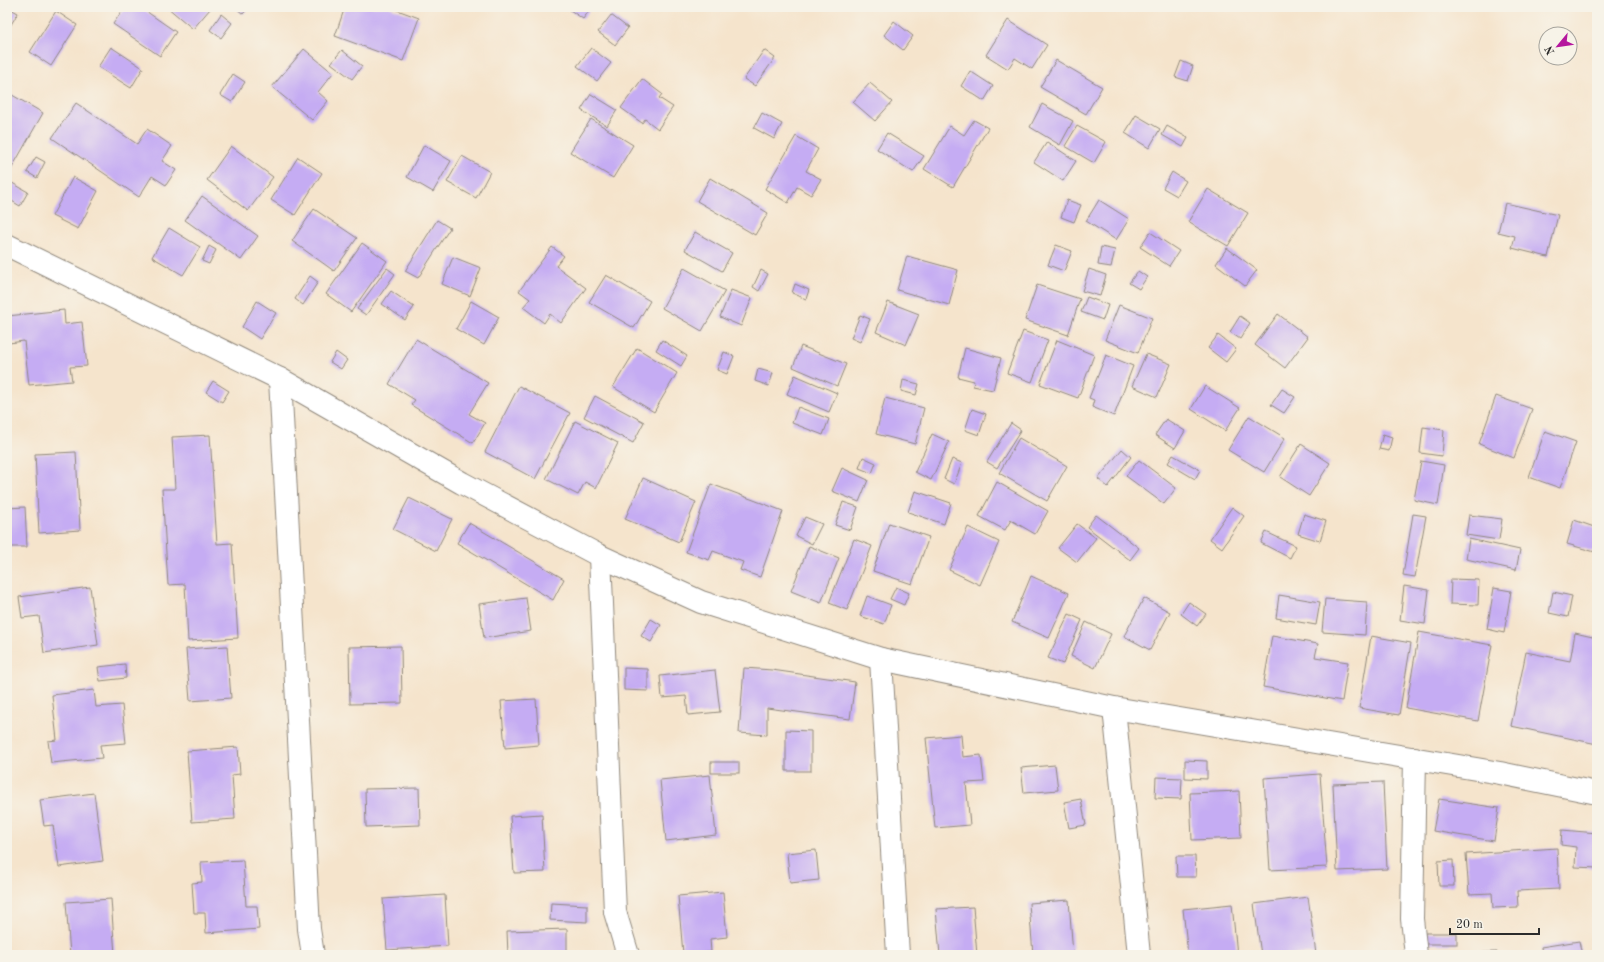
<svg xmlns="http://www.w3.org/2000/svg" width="1604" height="962" font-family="'Old Standard TT',serif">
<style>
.building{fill:#c5acf3}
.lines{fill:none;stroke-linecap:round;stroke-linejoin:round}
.minor-casing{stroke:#90887c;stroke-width:24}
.minor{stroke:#fff;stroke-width:22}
</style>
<rect width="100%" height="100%" fill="#f7f3e8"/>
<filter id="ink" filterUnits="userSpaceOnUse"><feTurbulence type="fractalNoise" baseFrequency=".025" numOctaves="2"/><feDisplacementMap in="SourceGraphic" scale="8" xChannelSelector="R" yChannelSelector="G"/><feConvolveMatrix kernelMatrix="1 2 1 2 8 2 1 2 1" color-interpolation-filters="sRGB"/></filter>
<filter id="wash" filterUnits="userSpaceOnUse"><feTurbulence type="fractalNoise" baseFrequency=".012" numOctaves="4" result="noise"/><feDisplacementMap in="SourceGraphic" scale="16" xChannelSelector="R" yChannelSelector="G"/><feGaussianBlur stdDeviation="0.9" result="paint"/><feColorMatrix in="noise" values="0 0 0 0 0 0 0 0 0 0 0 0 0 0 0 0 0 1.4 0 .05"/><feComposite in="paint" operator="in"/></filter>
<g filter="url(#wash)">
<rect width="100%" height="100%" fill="#f5e4cc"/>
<g id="blocks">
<g class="building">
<polygon points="7,7 18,13 7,31"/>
<polygon points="125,7 140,7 176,32 160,56 113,24"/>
<polygon points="167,7 208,7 210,9 193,29"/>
<polygon points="235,7 249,7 243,14"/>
<polygon points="345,7 389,7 419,18 403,61 335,36"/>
<polygon points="572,7 592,7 583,19 570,10"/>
<polygon points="56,11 77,25 51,66 30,52"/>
<polygon points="221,14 232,23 221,38 210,30"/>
<polygon points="611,15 628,28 615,45 598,32"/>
<polygon points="1008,20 1047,45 1032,69 1015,58 1008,69 986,55"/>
<polygon points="894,21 913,36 903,50 884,35"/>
<polygon points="111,47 143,68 131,88 98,67"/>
<polygon points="591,48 611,63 597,81 577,66"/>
<polygon points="304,49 333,73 318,92 328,101 312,120 272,87"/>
<polygon points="342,50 362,66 352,79 331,63"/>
<polygon points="764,50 775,58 755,86 744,79"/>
<polygon points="1056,60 1102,87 1086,114 1040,87"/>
<polygon points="1181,61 1193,66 1188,81 1175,77"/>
<polygon points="970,71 993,86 984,101 961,86"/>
<polygon points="233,74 245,82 232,102 220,95"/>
<polygon points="642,79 662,94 659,98 673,107 658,129 645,119 642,123 621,108"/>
<polygon points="870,83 892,102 875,121 853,102"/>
<polygon points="7,92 43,113 9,173 7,172"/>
<polygon points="591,94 617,110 607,126 581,110"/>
<polygon points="76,103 137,144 147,129 172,146 162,161 176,170 166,185 152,176 139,197 52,138"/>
<polygon points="1042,104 1073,121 1060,145 1030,127"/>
<polygon points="762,113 782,124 774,139 754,128"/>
<polygon points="1136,115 1160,129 1149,148 1125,133"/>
<polygon points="591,119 633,145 613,178 570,152"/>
<polygon points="974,120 988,128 953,187 924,169 950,126 964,135"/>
<polygon points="1077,126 1106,142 1094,163 1065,146"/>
<polygon points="1167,126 1188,138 1183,147 1162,135"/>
<polygon points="887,133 924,156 913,172 877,149"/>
<polygon points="796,136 818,149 806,171 821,179 811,195 797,187 788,203 765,189"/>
<polygon points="1047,142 1076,161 1063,181 1034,162"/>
<polygon points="424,145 451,161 433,192 407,177"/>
<polygon points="231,146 273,177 248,211 207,180"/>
<polygon points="462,156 490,172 476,198 447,182"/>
<polygon points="36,157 45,162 37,178 27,172"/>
<polygon points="298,157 322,173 295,215 271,200"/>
<polygon points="1172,172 1186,181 1177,196 1163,188"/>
<polygon points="73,177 98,191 78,229 52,216"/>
<polygon points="710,178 768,213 755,235 697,201"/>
<polygon points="7,180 28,192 20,206 7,198"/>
<polygon points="1208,189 1248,213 1228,246 1188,222"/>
<polygon points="202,196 258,236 241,260 185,220"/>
<polygon points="1067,200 1081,205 1074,222 1061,217"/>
<polygon points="1099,200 1129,219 1116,240 1086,221"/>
<polygon points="1505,203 1558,215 1548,257 1512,248 1515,236 1498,232"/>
<polygon points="314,209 357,238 334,271 292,241"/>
<polygon points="437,220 450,228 418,278 405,271"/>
<polygon points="169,228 200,247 183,275 152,257"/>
<polygon points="695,232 732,253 722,271 685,250"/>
<polygon points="1150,232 1179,251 1169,266 1140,247"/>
<polygon points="362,243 387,261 351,312 326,294"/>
<polygon points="1056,245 1072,251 1064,271 1048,265"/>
<polygon points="209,246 216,250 209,264 202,261"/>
<polygon points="552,247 564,256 556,266 586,288 561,323 550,314 544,323 523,307 530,299 519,291"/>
<polygon points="1101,247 1115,250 1111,267 1098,265"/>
<polygon points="1227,248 1257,270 1245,286 1216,264"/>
<polygon points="907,256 958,270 949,305 897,290"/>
<polygon points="453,257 481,268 470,296 442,284"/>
<polygon points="387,268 395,274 366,315 357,309"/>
<polygon points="684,268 725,291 702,331 662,308"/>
<polygon points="1089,269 1106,275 1100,296 1082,291"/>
<polygon points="761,270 768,274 759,291 753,287"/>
<polygon points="1138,271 1147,277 1139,289 1129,283"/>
<polygon points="606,275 650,301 634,328 589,302"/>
<polygon points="310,276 318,282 303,305 295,299"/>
<polygon points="795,284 809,290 806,299 792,293"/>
<polygon points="1037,285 1080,299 1068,335 1025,320"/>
<polygon points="731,290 752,298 741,326 720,317"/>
<polygon points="391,291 414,307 405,320 382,304"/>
<polygon points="1087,297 1108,305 1103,320 1081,312"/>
<polygon points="257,301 276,313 260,339 242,327"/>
<polygon points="471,301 499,317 484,345 456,329"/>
<polygon points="888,302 919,314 906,345 876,332"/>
<polygon points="1119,305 1152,318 1138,353 1105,340"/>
<polygon points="64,310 65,324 82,322 87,366 70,367 72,381 29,385 24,341 9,343 7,316"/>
<polygon points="1278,314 1308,337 1285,368 1255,345"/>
<polygon points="860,315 870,319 860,342 851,338"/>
<polygon points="1240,316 1250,323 1240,339 1230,332"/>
<polygon points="1023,331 1048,340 1032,382 1007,373"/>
<polygon points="1218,335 1236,349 1226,362 1208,348"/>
<polygon points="416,339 488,383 469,414 485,423 473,443 411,405 415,400 389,384"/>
<polygon points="662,340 687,356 681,366 656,350"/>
<polygon points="1057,340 1094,355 1078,398 1040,384"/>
<polygon points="801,346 846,364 837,386 793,367"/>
<polygon points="637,348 677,373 654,412 613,387"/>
<polygon points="965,348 1001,358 993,390 973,386 974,381 958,377"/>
<polygon points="336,352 347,360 341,369 330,362"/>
<polygon points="724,352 734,356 727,374 717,370"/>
<polygon points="1146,354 1171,364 1157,397 1132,386"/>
<polygon points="1106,355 1133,366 1114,416 1092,407 1094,400 1089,398"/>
<polygon points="758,369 773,373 769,386 755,381"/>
<polygon points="795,375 837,393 829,412 787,394"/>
<polygon points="903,380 919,384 916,395 901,391"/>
<polygon points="213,381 229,391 222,402 206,392"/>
<polygon points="519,386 570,413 535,479 485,452"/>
<polygon points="1205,386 1240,408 1225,431 1191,409"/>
<polygon points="1282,389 1295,397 1284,413 1271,405"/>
<polygon points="595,396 644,422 633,443 584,417"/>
<polygon points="1496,396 1532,409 1514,458 1479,444"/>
<polygon points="885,398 924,408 915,444 876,434"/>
<polygon points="798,407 829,419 823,435 792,423"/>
<polygon points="972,409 986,414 979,435 965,430"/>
<polygon points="1249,416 1285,438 1264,472 1228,450"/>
<polygon points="1166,419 1185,431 1175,448 1155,435"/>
<polygon points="575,421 618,443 596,488 585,482 578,495 546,479"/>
<polygon points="1011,423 1021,430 997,468 987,462"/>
<polygon points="1423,427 1444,430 1442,456 1420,453"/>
<polygon points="1545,431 1576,442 1560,488 1529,477"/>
<polygon points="932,434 949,442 931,480 915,472"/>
<polygon points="1383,434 1392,437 1389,451 1379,449"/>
<polygon points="210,435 217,544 232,543 238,638 188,641 185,584 168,585 162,489 175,489 172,437"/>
<polygon points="1019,438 1067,466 1047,501 999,473"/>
<polygon points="1301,444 1330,463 1309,496 1280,477"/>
<polygon points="1122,449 1131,457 1108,487 1098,479"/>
<polygon points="76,452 80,530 39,533 35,454"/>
<polygon points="1173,455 1200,470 1195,479 1168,463"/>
<polygon points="863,457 876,463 872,473 859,468"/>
<polygon points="952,459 962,463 954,484 944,479"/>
<polygon points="1139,460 1176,488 1164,504 1126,476"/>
<polygon points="1421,461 1444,465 1438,505 1414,500"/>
<polygon points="842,468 868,480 859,502 832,491"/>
<polygon points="643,478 696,502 679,542 625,519"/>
<polygon points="997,482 1048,511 1035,534 1011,520 1005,530 979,516"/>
<polygon points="711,484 783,511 760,577 740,570 743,562 713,551 709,560 686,552"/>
<polygon points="915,491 951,503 944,524 908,512"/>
<polygon points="409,498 452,519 436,551 393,529"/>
<polygon points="843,502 858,507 850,530 835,525"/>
<polygon points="25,507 27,547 9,547 7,508"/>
<polygon points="1232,507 1244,516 1222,548 1210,539"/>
<polygon points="1304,514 1326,521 1320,541 1298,534"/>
<polygon points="1413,514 1426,516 1415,577 1403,575"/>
<polygon points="1096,515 1139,548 1130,560 1087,527"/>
<polygon points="1469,515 1502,519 1499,540 1466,535"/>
<polygon points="805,517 822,524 812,544 796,536"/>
<polygon points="1574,520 1597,528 1597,547 1595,552 1567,544"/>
<polygon points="469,523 564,579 553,600 457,543"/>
<polygon points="889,523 929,537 912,584 873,571"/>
<polygon points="1077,524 1096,538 1077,562 1058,548"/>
<polygon points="968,527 999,542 980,585 949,570"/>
<polygon points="1266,532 1296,546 1290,558 1261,543"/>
<polygon points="854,539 872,546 847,610 829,603"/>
<polygon points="1469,539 1520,550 1516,570 1466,559"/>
<polygon points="809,546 839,558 821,603 791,591"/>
<polygon points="1031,576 1069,593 1049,638 1012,622"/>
<polygon points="1451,579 1479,580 1478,605 1450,604"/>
<polygon points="1404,586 1429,590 1425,624 1400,620"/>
<polygon points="90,587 98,645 44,653 39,616 22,618 19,597"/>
<polygon points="896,587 909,593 904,605 890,599"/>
<polygon points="1494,588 1511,591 1504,633 1487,629"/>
<polygon points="1553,592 1572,596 1568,617 1549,613"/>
<polygon points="1279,595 1320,602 1316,625 1276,618"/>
<polygon points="867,596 891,605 884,624 860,616"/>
<polygon points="526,598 531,631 484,638 479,604"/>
<polygon points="1144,598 1170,612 1150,650 1124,636"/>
<polygon points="1325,599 1367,602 1365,635 1322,632"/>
<polygon points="1189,602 1206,614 1197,626 1181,614"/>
<polygon points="1069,614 1082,620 1063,664 1048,658"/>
<polygon points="651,619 661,625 651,642 641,636"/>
<polygon points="1086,622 1111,634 1095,668 1071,656"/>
<polygon points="1419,632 1492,645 1478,721 1406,708"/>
<polygon points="1575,633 1597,638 1597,744 1511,726 1526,652 1570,661"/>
<polygon points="1272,636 1318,644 1315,657 1348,662 1342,701 1263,687"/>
<polygon points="1371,636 1411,643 1399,715 1359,708"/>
<polygon points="227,646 231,698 190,701 186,649"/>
<polygon points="401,646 402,703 350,704 349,647"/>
<polygon points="125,664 126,678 100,681 98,667"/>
<polygon points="624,668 648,669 648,691 624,690"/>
<polygon points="744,668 772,670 855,682 850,719 767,708 767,735 739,733"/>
<polygon points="715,670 720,712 688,715 686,696 662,698 660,676"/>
<polygon points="94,690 96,707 122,705 126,743 100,745 102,758 51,763 48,741 57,740 52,695"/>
<polygon points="536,699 539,745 505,748 501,701"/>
<polygon points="786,730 811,731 811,771 786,771"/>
<polygon points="961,735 963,757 981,755 984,782 966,783 970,825 935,828 926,738"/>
<polygon points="238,747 240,774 232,775 235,819 192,822 187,751"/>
<polygon points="1185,760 1207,761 1207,779 1185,778"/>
<rect x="711" y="762" width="28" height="11"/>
<polygon points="1055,765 1058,790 1024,793 1021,768"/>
<polygon points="1320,774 1327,867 1270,870 1264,778"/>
<polygon points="710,775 716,835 666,841 660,780"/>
<polygon points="1156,777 1182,778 1181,799 1155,798"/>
<polygon points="1383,782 1387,869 1337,871 1333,784"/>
<polygon points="419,788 420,825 366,827 365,789"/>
<polygon points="1239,791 1241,838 1192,840 1190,793"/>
<polygon points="94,793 103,861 59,867 53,825 44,826 40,800"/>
<polygon points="1081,799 1086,825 1069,828 1064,802"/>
<polygon points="1439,799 1499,808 1494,841 1433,831"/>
<polygon points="542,814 545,872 514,873 510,816"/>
<polygon points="1562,830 1597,833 1597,868 1575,867 1576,847 1561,845"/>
<polygon points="1557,848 1559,889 1517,891 1518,907 1493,908 1492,893 1469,894 1466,854"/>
<polygon points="816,850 819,880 790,883 787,853"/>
<polygon points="1176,856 1195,856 1196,877 1177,877"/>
<polygon points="243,860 246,906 257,906 259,929 206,933 205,913 194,913 192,883 202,882 201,862"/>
<polygon points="1453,860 1454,886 1439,886 1438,861"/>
<polygon points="723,892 727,937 710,939 711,952 683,954 678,896"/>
<polygon points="445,895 448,946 387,950 383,899"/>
<polygon points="1308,897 1316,954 1261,955 1254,904"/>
<polygon points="111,899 115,955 70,955 66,902"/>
<polygon points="1069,900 1073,955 1033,955 1029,903"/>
<polygon points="551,903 587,905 587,922 550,920"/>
<polygon points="1232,904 1237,955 1188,955 1183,909"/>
<polygon points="973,907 977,955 940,955 936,909"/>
<polygon points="567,929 567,955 508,955 507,931"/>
<rect x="1425" y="933" width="32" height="11"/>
<polygon points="1579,941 1582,955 1542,955 1541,947"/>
<polygon points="1497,952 1497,955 1461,955 1461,953"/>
</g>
</g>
</g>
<g filter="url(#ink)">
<use href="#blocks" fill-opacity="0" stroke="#90887c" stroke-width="1"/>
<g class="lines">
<g class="minor-casing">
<g id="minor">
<polyline points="7,245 280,379 462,483 600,556 701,602 881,659 1114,708 1500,773 1597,793"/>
<polyline points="280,379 309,929 313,955"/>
<polyline points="600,556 615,912 628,955"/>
<polyline points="881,659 898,955"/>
<polyline points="1114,708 1139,955"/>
<polyline points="1415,758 1412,919 1416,955"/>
</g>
</g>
<use href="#minor" class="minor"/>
</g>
</g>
<rect width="1604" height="962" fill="none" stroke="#f7f3e8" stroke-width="24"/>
<g transform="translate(1558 46) rotate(241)"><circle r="19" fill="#f7f3e8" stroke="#a5a39c"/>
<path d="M0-3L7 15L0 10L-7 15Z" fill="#b5179e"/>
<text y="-6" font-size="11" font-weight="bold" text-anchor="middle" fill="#2b2b2b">N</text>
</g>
<path d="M1450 928v6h89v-6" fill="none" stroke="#2b2b2b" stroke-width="2"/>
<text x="1456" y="928" font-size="12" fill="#2b2b2b" stroke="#f7f3e8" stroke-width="3" paint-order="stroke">20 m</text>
</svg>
